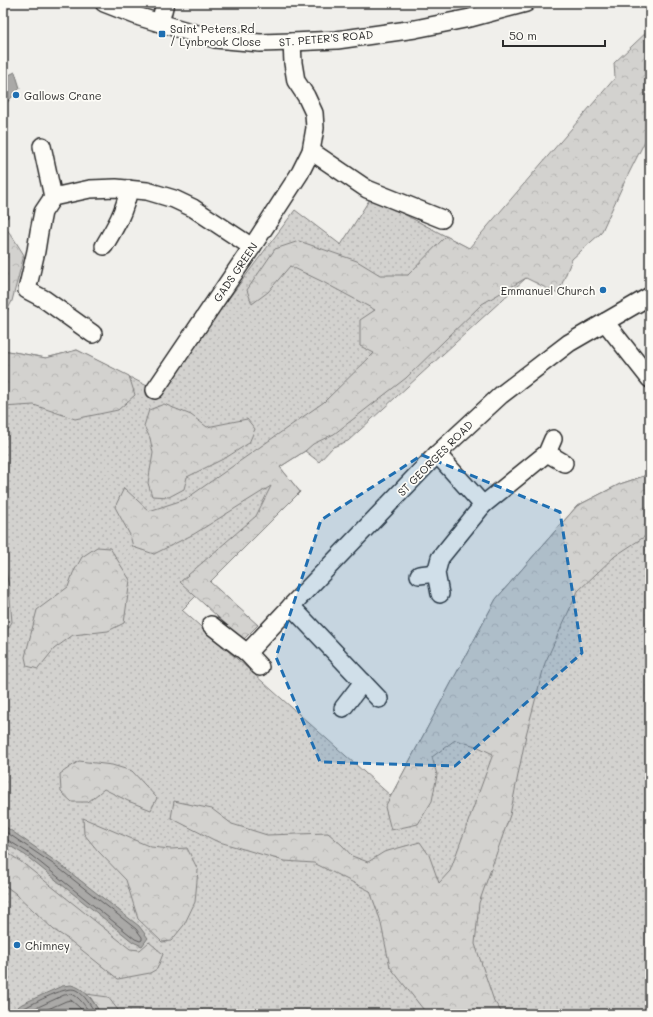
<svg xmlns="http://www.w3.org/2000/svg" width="653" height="1017" font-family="Mali,sans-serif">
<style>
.grass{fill:url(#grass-dots);stroke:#7f7e7d}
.forest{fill:url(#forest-crowns);stroke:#7f7e7d}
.water{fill:#aaa9a7;stroke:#777775}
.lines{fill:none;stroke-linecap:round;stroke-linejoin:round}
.shore{stroke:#5e5d5d;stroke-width:1}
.minor-casing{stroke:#2b2b2b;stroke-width:20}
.minor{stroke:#fdfcf7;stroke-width:17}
.marked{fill:#1f6fb2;fill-opacity:0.2;stroke:#1f6fb2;stroke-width:3;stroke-dasharray:8 5;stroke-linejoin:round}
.poi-dot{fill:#1f6fb2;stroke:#fdfcf7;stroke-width:1.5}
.labels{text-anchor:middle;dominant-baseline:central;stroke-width:3.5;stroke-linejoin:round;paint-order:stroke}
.poi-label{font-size:11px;fill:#2b2b2b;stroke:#fdfcf7;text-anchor:start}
.street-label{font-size:11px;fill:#2b2b2b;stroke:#fdfcf7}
</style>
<defs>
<pattern id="grass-dots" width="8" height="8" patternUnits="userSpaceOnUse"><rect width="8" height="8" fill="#d3d2cf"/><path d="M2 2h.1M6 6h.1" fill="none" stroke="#b5b4b2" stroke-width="1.8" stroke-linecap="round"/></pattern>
<pattern id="forest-crowns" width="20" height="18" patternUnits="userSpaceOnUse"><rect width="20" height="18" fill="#d3d2cf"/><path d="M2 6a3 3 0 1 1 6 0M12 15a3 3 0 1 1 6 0" fill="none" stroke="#b5b4b2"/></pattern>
</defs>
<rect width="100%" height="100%" fill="#f0efeb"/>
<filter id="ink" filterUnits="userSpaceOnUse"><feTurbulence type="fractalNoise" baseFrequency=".025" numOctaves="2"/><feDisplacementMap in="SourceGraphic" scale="8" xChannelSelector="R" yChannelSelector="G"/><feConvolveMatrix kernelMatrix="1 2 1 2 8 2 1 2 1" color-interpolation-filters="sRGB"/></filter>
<g filter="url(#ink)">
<polygon class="grass" points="371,197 526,278 348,441 333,447 319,462 305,451 280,467 300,492 182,610 391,796 496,599 577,506 620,484 650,474 650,1014 3,1014 3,350 46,358 77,350 155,390 161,389 295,210 341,245"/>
<g class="forest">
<polygon points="650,29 650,131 623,185 601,233 572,259 558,294 526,278 482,304 406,378 334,434 313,444 305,451 280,467 300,492 210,582 258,625 243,640 180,582 256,516 271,486 194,534 154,554 133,547 130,535 115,507 124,488 149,511 186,499 324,402 374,353 360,346 360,320 375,310 323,282 290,266 268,292 252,304 247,290 275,249 299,241 357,261 380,275 408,275 446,236 469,248 615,78 614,63"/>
<polygon points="3,224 14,239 24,255 12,301 3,319"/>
<polygon points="3,350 46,358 77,350 129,376 135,395 118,410 75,419 34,405 3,407"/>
<polygon points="164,404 191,415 207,427 247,419 255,429 249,443 227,457 187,477 184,489 169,497 152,496 148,483 153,453 150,438 144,426 149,410"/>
<polygon points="650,474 650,533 615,556 578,591 545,663 526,735 510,815 479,903 475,944 494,1001 503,1014 427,1014 390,967 380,919 370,891 314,863 284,861 216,841 171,818 174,801 212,809 232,824 267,835 328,833 342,845 352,856 368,862 384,852 420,842 429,855 439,883 450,871 493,754 476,746 455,740 432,757 437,775 432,801 418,824 391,830 385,807 496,599 577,506 620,484"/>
<polygon points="97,547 110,548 130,580 124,623 108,631 73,635 54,649 38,669 27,666 25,657 37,610 68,587 73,573 82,557"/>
<polygon points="3,558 9,586 12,622 3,636"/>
<polygon points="79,761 112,765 132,771 157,798 151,810 128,801 104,789 88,802 72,802 61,792 60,774"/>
<polygon points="83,818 151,847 171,849 187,848 198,870 195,902 184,925 171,941 162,942 138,919 126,880 98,851 84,834"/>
<polygon points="3,850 20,861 130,949 140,950 149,942 163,954 157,969 150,973 118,979 68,939 54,930 15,893 3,884"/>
<polygon points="86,994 108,997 121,1014 101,1014 91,998"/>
</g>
<g class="water">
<polygon points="15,72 20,88 3,107 3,78"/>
<polygon points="3,177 8,217 3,221"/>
<polygon points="3,825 58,863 139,926 148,938 142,946 133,942 25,855 3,842"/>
<path d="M71 985C86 988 93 1002 101 1014H11L12 1011 22 1004 62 986Z"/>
</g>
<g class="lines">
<g class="shore">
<polyline points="3,830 56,866 136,929 142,937 142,940 140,941 135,939 27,852 6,839 3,839"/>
<path d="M15 1014 18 1011 24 1008C35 1003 66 985 76 990 84 994 91 1006 96 1014"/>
<path d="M23 1014 64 995C65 995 70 994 71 994 78 995 87 1008 90 1014"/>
<polyline points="37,1014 66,1001 71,1000 80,1008 83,1014"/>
</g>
<g class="minor-casing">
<g id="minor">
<polyline points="104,3 140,17 180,29 215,39 260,43 292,42 337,40 415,29 470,18 526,3"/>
<polyline points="160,23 165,3"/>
<polyline points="42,146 53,197"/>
<polyline points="311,151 367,189 442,219"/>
<path d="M104 246C116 226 124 213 129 189"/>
<polyline points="605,322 650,379"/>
<polyline points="93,334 44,299 27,290 36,251 39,232 43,212 53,197 90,189 116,188 147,191 174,199 193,208 252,247"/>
<polyline points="155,390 252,247 300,173 311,151 315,128 314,113 306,96 296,81 293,63 292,42"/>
<polyline points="547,453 564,463"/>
<polyline points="437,454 483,505"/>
<polyline points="419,575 436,573"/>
<polyline points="440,594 436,573 440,558 483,505 547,453 553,439"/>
<polyline points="291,606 379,699"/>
<polyline points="211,625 247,653 260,667"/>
<polyline points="247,653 291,606 437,454 501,395 569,343 650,296"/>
<polyline points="343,708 363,682"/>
</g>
</g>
<use href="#minor" class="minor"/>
</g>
</g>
<path class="marked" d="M422 455 560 512 582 653 455 766 320 762 276 657 321 520Z"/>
<g class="poi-dot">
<rect x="158" y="30" width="8" height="8" rx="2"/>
<circle cx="16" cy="95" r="4"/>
<circle cx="603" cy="290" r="4"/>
<circle cx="17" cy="945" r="4"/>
</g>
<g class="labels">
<g class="poi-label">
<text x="170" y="28">Saint Peters Rd<tspan x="170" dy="13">/ Lynbrook Close</tspan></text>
<text x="24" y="95">Gallows Crane</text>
<text x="595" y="290" text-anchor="end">Emmanuel Church</text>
<text x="25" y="945">Chimney</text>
</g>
<g class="street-label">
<text transform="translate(326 38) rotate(-5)">ST. PETER'S ROAD</text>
<text transform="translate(235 272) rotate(-56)">GADS GREEN</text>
<text transform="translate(435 458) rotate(-45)">ST GEORGES ROAD</text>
</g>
</g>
<rect width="653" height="1017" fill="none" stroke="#fdfcf7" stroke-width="16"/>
<rect x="8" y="8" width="637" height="1001" fill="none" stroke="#2b2b2b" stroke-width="1.5" filter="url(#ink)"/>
<path d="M503 40v6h102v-6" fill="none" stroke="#2b2b2b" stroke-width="2"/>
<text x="509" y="40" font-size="12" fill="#2b2b2b" stroke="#fdfcf7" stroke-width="3" paint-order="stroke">50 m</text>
</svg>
